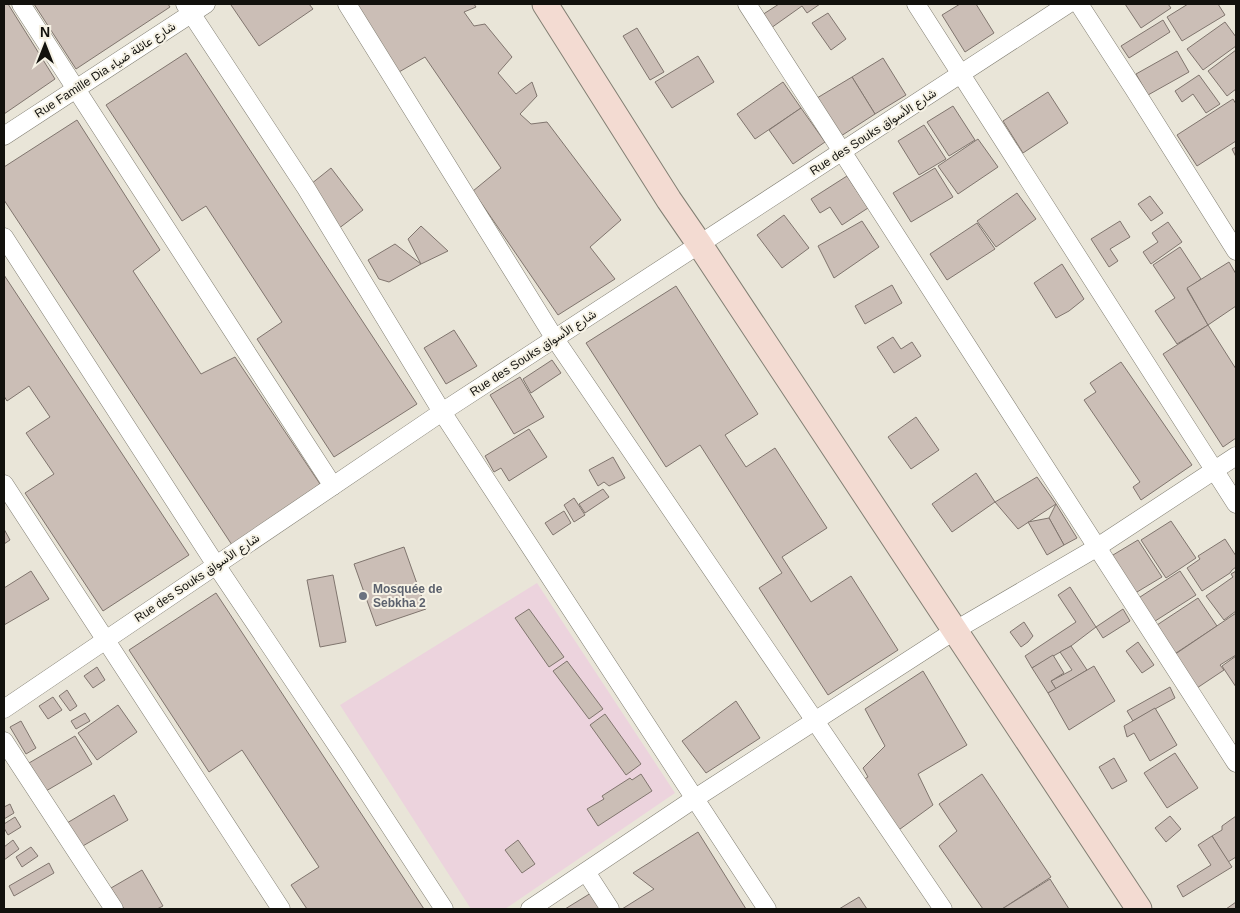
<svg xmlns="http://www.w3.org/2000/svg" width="1240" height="913" font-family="Arial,Vazirmatn,sans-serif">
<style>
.education{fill:#ecd3dd}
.building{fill:#cbbeb6;stroke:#80756e}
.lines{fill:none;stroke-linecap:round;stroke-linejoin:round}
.street-casing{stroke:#827f73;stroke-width:19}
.secondary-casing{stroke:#827f73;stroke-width:27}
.street{stroke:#fff;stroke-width:18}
.secondary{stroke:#f3dbd2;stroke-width:25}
.worship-dot{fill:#6b7280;stroke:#f6f2e5;stroke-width:2}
.labels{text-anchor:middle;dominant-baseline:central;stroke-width:4;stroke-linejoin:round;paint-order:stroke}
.street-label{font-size:12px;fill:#12110d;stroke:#f6f2e5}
.worship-label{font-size:12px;font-weight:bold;fill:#5b616d;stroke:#f6f2e5;text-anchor:start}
</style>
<rect width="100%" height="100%" fill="#e9e5d8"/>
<polygon class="education" points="537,583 675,793 505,909 471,909 340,705"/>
<g class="building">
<polygon points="4,4 8,4 55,79 4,114"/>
<polygon points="34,4 168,4 170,7 76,69"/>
<polygon points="232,4 309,4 313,9 259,46 231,5"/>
<polygon points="354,4 474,4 476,7 464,12 474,26 485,24 512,57 498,73 516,94 532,82 537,96 520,114 531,124 547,122 621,220 590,247 615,279 558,315 473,191 501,168 425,57 399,72"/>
<polygon points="779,4 820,4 807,13 802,6 771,28 762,15"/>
<polygon points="960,4 976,4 994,33 965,52 942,15"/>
<polygon points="1125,4 1168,4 1171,8 1141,28"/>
<polygon points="1188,4 1218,4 1225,15 1182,41 1167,17"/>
<polygon points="828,13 846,39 831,50 812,23"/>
<polygon points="1163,20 1170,32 1129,58 1121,46"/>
<polygon points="1225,22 1236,37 1236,46 1203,70 1187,49"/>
<polygon points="637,28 664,72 650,80 623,36"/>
<polygon points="1236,50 1236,89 1227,96 1208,71"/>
<polygon points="1177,51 1189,72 1148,95 1136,74"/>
<polygon points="186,53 417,404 334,457 257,339 282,322 206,206 182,221 106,105"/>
<polygon points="698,56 714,82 672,108 655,82"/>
<polygon points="883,58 906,95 875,114 852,77"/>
<polygon points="1199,75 1220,104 1206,113 1193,94 1182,102 1175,91"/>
<polygon points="852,77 875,114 841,136 817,98"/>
<polygon points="783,82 801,108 755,139 737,114"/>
<polygon points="1048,92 1068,123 1023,153 1003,121"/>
<polygon points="1233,99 1236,104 1236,141 1197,166 1177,135"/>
<polygon points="953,106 975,140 949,156 927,122"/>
<polygon points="801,108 825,142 793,164 769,130"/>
<polygon points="77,120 160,250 133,271 201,374 235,357 320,484 234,548 4,200 4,167"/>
<polygon points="924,125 946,159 919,175 898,141"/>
<polygon points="978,139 998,167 958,194 938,166"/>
<polygon points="1236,147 1236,157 1232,149"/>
<polygon points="331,168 363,210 338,229 306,188"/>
<polygon points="935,168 953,197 911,222 893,193"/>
<polygon points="847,176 868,208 842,225 830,207 820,213 811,199"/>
<polygon points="1017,193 1036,219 996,247 977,221"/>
<polygon points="1150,196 1163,213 1151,221 1138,204"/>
<polygon points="784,215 809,248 782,268 757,235"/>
<polygon points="862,221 879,247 834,278 818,246"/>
<polygon points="1120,221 1130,237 1110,249 1118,261 1109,267 1091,239"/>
<polygon points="1168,222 1182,242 1151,264 1143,252 1158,242 1152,233"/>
<polygon points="977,223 995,249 947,280 930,254"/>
<polygon points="421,226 448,251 421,264 408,239"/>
<polygon points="395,244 421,264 389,282 379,279 368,260"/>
<polygon points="1180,247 1201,279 1187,289 1208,325 1177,344 1155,311 1175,298 1153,265"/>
<polygon points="1229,262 1236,274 1236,306 1208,325 1187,288"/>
<polygon points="1062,264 1084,299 1069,311 1056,318 1034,283"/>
<polygon points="4,275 189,555 103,611 25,493 54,474 26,433 50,417 29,386 7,401 4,396"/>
<polygon points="892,285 902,303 865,324 855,306"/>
<polygon points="676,286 758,414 725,435 746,467 775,448 827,528 782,557 811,602 851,576 898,650 828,695 759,588 782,573 700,445 666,467 586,343"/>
<polygon points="1208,325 1236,369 1236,438 1223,447 1163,354"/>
<polygon points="454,330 477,366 446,384 424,348"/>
<polygon points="893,337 901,349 912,342 921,356 894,373 877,347"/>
<polygon points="552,360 561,373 531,393 523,379"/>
<polygon points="1121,362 1192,465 1141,500 1133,487 1140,482 1084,400 1096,392 1090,383"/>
<polygon points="520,377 544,417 514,434 490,395"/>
<polygon points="916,417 939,450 911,469 888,437"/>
<polygon points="529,429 547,457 509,481 501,468 494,472 485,456"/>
<polygon points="613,457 625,478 609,486 604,482 598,486 589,470"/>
<polygon points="976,473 995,502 952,532 932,504"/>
<polygon points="1037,477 1056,504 1018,529 995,502"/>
<polygon points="603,489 609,497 585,513 579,504"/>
<polygon points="574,498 585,515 574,522 564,505"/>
<polygon points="1056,504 1077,538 1064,545 1049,518"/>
<polygon points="564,511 571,523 553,535 545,523"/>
<polygon points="1049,518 1064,545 1047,555 1028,522"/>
<polygon points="1171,521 1196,558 1166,578 1141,540"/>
<polygon points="4,529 10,540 4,544"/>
<polygon points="1225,539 1236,556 1236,567 1232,570 1230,573 1202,591 1187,568 1200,559 1198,556"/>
<polygon points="1138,540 1162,577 1132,595 1108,558"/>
<polygon points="404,547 426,609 376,626 354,564"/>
<polygon points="31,571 49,599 4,625 4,588"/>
<polygon points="1180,571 1196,595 1152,623 1137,599"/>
<polygon points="1236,571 1236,611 1224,620 1206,596 1233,577 1231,574"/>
<polygon points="333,575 346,642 320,647 307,580"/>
<polygon points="1070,587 1096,627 1071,646 1032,668 1025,656 1076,622 1058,595"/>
<polygon points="216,593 424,909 307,909 291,885 319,867 242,750 209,772 129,650"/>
<polygon points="1198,598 1217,626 1173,655 1154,627"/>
<polygon points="529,609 564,657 549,667 515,618"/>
<polygon points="1123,609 1130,621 1103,638 1096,627"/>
<polygon points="1236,613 1236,655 1220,665 1224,670 1194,690 1171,657"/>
<polygon points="1024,622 1033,636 1028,642 1021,647 1010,632"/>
<polygon points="1138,642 1154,665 1142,673 1126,651"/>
<polygon points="1071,646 1087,670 1056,689 1051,681 1072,670 1060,652"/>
<polygon points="1053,655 1064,673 1051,681 1056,689 1048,693 1032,668"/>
<polygon points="1236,656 1236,687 1222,666"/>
<polygon points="567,661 603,709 589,719 553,671"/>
<polygon points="1094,666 1115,701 1069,730 1048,693"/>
<polygon points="97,667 105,680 93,688 84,676"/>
<polygon points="923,671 967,745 918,774 933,805 896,832 861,781 868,777 863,768 885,746 865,709"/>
<polygon points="1170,687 1175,698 1133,721 1127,711"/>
<polygon points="67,690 77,706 70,711 59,696"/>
<polygon points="53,697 62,710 48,719 39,706"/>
<polygon points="736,701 760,738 706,773 682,741"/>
<polygon points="118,705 137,732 97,760 78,733"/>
<polygon points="1155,708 1177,745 1150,761 1134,733 1127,737 1124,726"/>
<polygon points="85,713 90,721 76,729 71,721"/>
<polygon points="605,714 641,764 626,775 590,725"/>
<polygon points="21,721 36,748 26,754 10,727"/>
<polygon points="75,736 92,764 46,791 29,763"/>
<polygon points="1175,753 1198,788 1167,808 1144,773"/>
<polygon points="1114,758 1127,781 1112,789 1099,767"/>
<polygon points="641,774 652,791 598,826 587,809 604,799 602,796 630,778 632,780"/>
<polygon points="982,774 1051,877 1002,909 983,909 939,846 957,831 939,804"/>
<polygon points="114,795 128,820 81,847 67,823"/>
<polygon points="10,804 14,813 4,819 4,807"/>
<polygon points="1170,816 1181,829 1166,842 1155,828"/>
<polygon points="1236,816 1236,857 1228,862 1212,836 1222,830 1222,826"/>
<polygon points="15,817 21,827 8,835 4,828 4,824"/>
<polygon points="698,832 746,909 622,909 654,889 633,873"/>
<polygon points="1212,836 1232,867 1183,897 1177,886 1211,865 1198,845"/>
<polygon points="13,840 19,849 4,860 4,847"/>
<polygon points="518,840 535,864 522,873 505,850"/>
<polygon points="31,847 38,856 22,867 16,857"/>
<polygon points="49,863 54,873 14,896 9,886"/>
<polygon points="142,870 163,906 157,909 124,909 111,888"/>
<polygon points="1050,879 1069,909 1002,909"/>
<polygon points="591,893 600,909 565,909"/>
<polygon points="859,897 867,909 839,909"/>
<polygon points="1236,902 1236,909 1226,909"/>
</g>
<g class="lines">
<g class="street-casing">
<g id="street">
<polyline points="21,4 333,486"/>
<polyline points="185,4 306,188 442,412 767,909"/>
<polyline points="347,4 555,339 943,909"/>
<path d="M747 4C912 256 1072 511 1236 763"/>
<polyline points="916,4 1236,504"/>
<polyline points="1079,4 1134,89 1236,251"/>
<polyline points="4,136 206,4"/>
<polyline points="4,237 216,565 348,762 444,909"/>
<polyline points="4,484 281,909"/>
<polyline points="4,709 442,412 1068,4"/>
<polyline points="4,741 114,909"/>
<polyline points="586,872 610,909"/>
<polyline points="530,909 694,799 954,631 1096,548 1236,456"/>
</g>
</g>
<g class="secondary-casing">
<polyline id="secondary" points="545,4 669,200 700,245 1139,909"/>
</g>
<use href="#street" class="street"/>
<use href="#secondary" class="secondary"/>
</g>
<circle class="worship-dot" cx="363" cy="596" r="5"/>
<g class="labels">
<g class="street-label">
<text transform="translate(105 70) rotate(-33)">Rue Famille Dia شارع عائلة ضياء</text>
<text transform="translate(873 132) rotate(-33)">Rue des Souks شارع الأسواق</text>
<text transform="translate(533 353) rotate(-33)">Rue des Souks شارع الأسواق</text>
<text transform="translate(197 578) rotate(-34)">Rue des Souks شارع الأسواق</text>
</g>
<g class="worship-label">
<text x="373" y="589">Mosquée de<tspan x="373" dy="14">Sebkha 2</tspan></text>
</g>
</g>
<rect width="1240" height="913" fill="none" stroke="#12110d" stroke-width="10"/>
<g transform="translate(45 45)" stroke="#f6f2e5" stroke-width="4" paint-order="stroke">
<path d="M0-4L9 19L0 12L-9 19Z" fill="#12110d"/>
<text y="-8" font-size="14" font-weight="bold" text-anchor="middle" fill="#12110d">N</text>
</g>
</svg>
